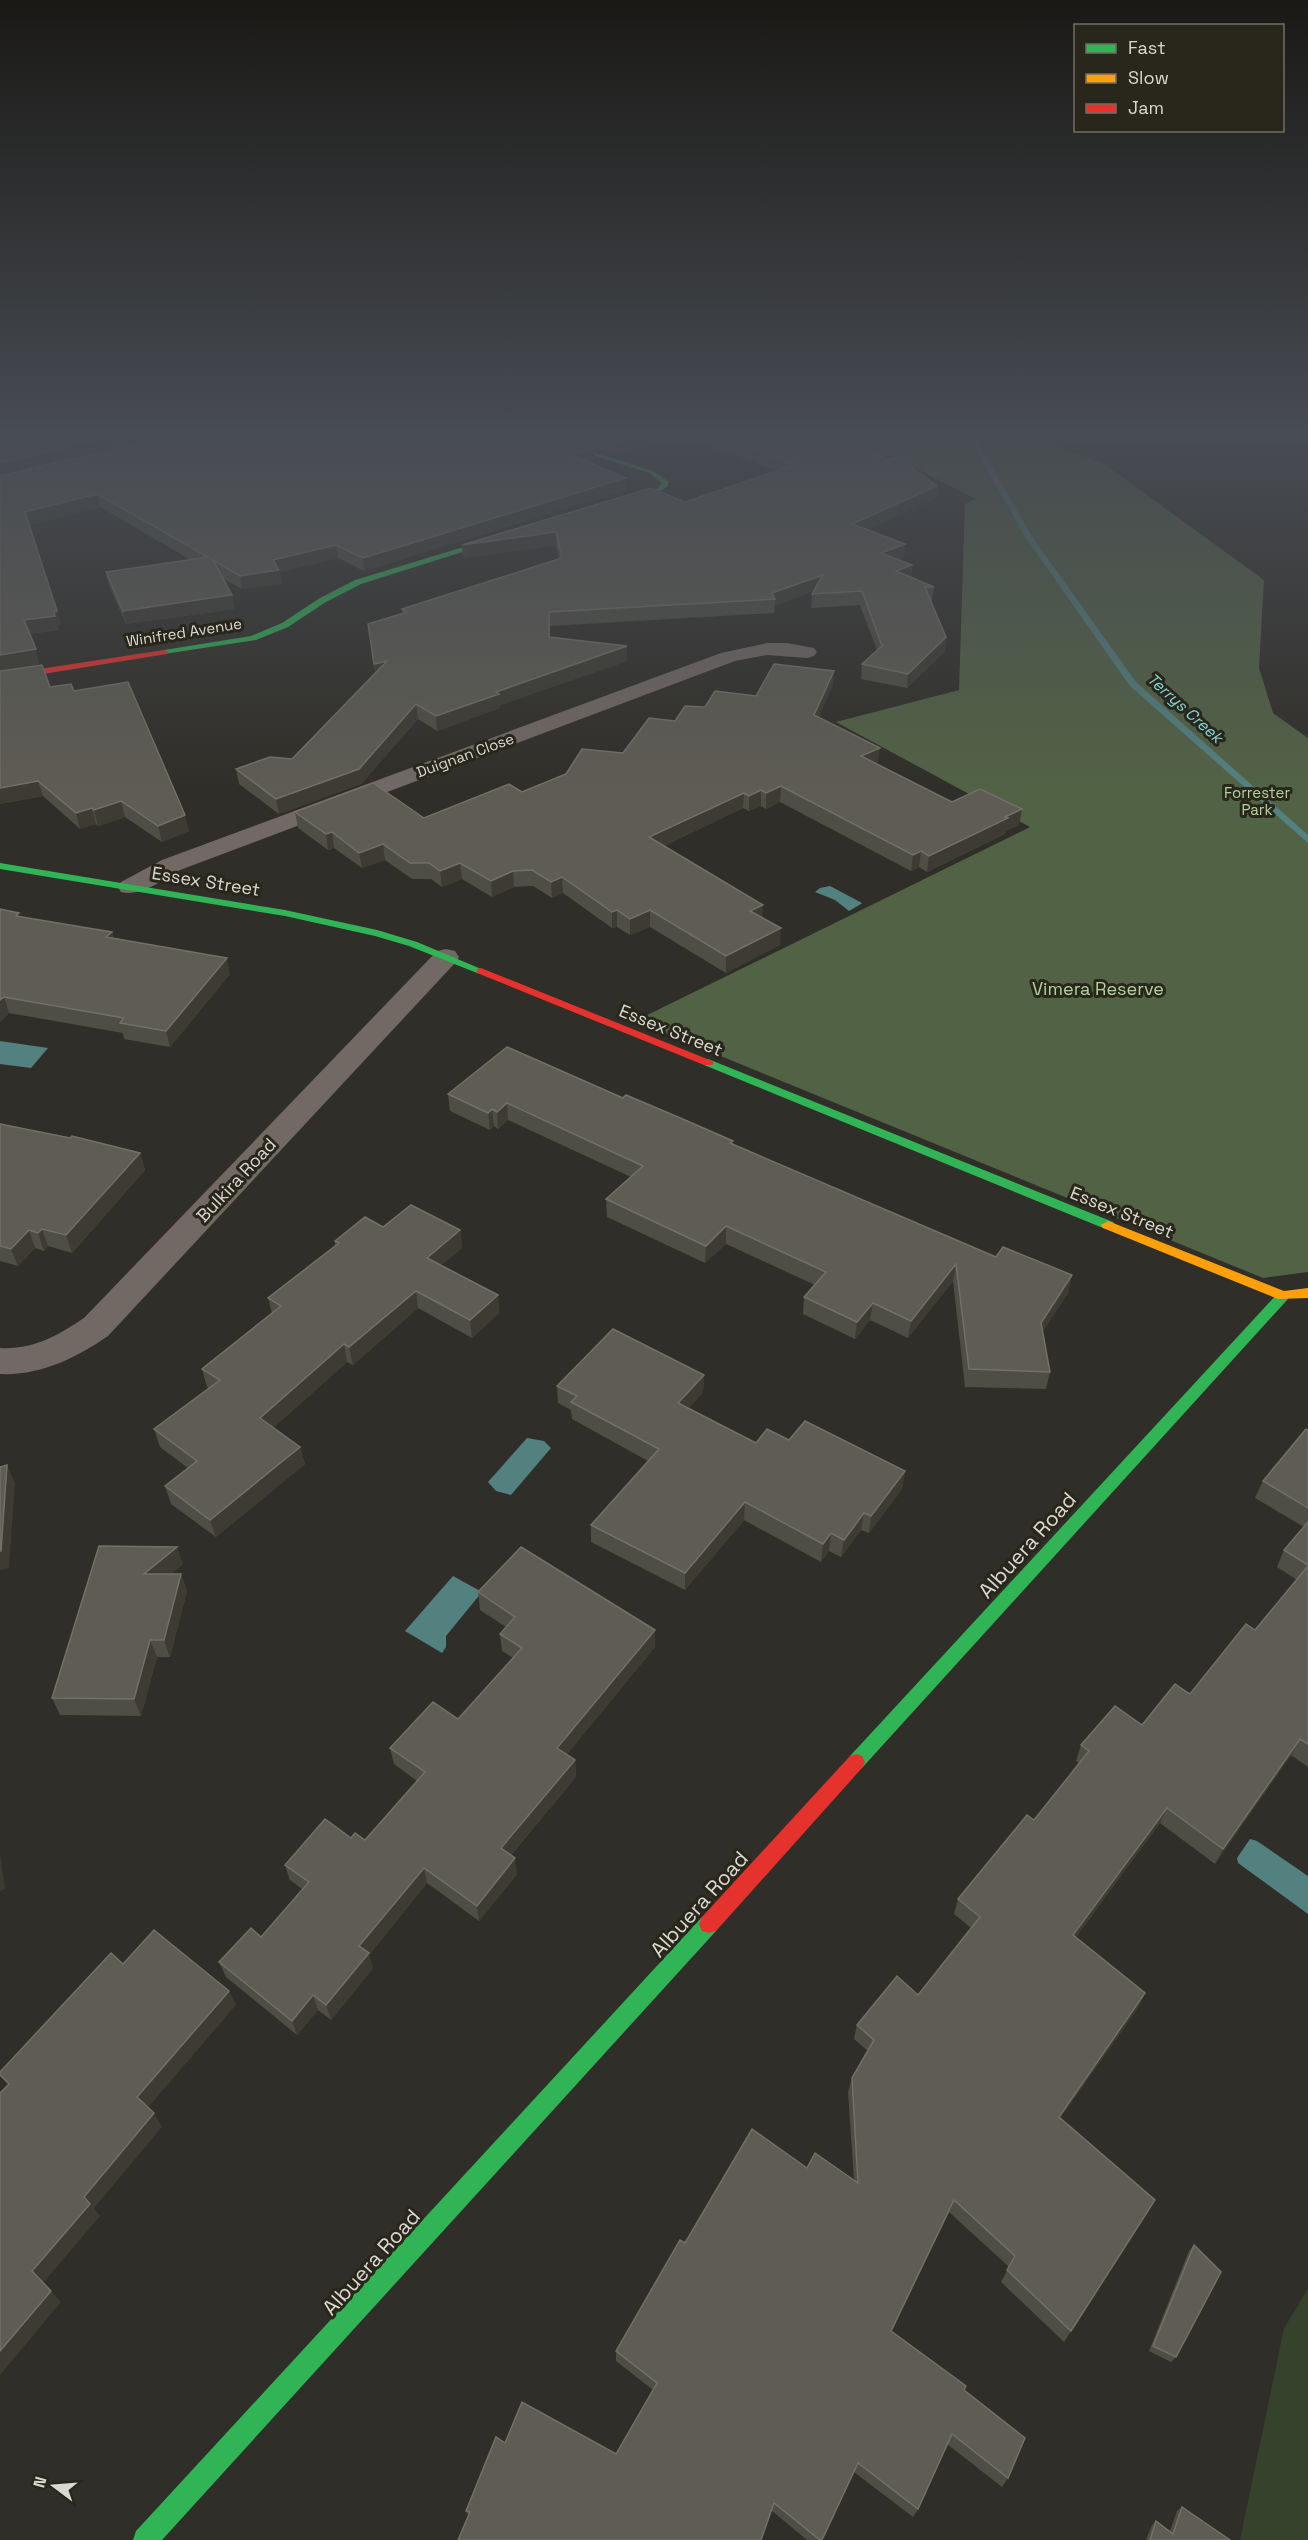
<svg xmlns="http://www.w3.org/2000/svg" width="1308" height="2540" font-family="'Space Grotesk',sans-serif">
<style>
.green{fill:#35422c}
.forest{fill:#526245}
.water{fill:#538180}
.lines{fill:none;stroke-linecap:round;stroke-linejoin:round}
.stream{fill:#538180;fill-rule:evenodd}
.street{fill:#726964;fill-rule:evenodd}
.fast{fill:#30b455;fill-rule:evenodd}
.slow{fill:#ff9f0a;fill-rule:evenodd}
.jam{fill:#e5322d;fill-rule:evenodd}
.wall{fill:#4f4e44}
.shaded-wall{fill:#3d3b32}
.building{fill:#5e5c53;stroke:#727067;stroke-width:1.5}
.labels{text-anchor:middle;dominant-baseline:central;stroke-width:6;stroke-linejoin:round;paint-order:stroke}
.far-street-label{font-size:15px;fill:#dad9d1;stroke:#29271b}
.far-park-label{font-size:15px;fill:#b0d49b;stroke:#29271b}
.far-water-label{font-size:16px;font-style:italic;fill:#7fd7d8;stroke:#29271b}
.street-label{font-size:18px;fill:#dad9d1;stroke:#29271b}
.park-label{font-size:18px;fill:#b0d49b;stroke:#29271b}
.near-street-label{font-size:21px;fill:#dad9d1;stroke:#29271b}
</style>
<rect width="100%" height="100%" fill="#302e28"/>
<polygon class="green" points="1308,2289 1308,2540 1240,2540 1284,2328"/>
<polygon class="forest" points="789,434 1026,434 1104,464 1264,580 1259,668 1273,713 1308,738 1308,1272 1263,1278 635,1021 1030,827 836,722 959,690 965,504 976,499 890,455 856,458"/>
<g class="water">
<polygon points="830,886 862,903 861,904 849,911 835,900 815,892 820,888"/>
<polygon points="0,1041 48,1048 31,1068 0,1064"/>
<polygon points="527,1438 544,1441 551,1448 511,1495 496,1491 488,1482"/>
<polygon points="453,1576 482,1592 446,1636 446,1647 442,1653 405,1631"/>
<polygon points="1250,1839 1257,1841 1308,1876 1308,1914 1238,1863 1237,1858"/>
</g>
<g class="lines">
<polygon class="stream" points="958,434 966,434 978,443 1033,538 1136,682 1308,835 1308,843 1130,686 1026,538 973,445"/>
<g class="street">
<path d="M767 643H787L814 648 817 652 814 656 807 658 767 655 735 661 180 870C162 880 141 897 121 892L118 887 121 882 162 860 721 653Z"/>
<path d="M446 949 455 951 459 957 455 963 108 1336C76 1358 40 1376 0 1374V1348C33 1350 57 1336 84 1318L437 951Z"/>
</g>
<g class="fast">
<polygon points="526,434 537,434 653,471 668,481 668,486 661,491 611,505 611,503 657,489 662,483 649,473"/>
<polygon points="503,535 510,537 361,584 326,602 288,627 256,640 164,654 160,652 164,650 251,636 282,623 320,598 355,580"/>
<polygon points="0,863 285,910 377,930 417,942 486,971 481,974 477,973 409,946 375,936 285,916 0,869"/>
<polygon points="708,1059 1113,1222 1115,1225 1108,1229 1103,1228 704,1065 702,1063 704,1061"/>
<polygon points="1283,1291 1290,1296 1288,1299 862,1768 856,1770 850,1768 847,1762 850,1756 1278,1293"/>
<polygon points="709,1915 716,1917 719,1924 716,1931 162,2540 133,2540 136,2531 702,1917"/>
</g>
<polygon class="slow" points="1108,1221 1284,1291 1308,1288 1308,1298 1278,1299 1103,1228 1101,1225"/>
<g class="jam">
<polygon points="164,650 168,652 167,654 0,681 0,675"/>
<polygon points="481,968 712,1061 714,1063 712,1065 704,1065 477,973 477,969"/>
<polygon points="856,1754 862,1756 865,1762 862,1768 716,1931 709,1933 702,1931 699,1924 702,1917 850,1756"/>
</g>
</g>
<g class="wall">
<polygon points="555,434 814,434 937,486 936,498 867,529 905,544 904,557 897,560 912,565 911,577 934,587 932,600 930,600 946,637 945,651 907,688 861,679 862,664 877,650 860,605 811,608 812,594 814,591 775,606 774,613 550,626 550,637 627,661 500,705 500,708 437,731 418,719 361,784 279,814 239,784 236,769 292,759 375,673 368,624 402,614 402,609 559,559 556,545 463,558 462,545 685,502 777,471 683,436 618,454"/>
<polygon points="594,461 589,463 626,478 626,490 364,571 338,558 280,572 282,584 242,589 222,578 235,609 126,624 109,585 106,572 191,560 100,507 30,525 61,625 57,625 59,630 30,634 39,664 0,670 0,476"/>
<polygon points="0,671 50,687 74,691 189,831 162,842 125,817 98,826 96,824 80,829 43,796 0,804"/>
<polygon points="834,671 833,685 818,717 878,763 877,764 952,802 1019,825 1006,831 1005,834 927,872 919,867 911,871 780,802 766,809 761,806 749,811 743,808 664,846 762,918 780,945 726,973 650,927 630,935 617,927 612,928 563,893 552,898 533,886 514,887 492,897 462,879 442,887 431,879 412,879 385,860 362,868 334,848 328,850 298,828 295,812 424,818 522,792 623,753 675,721 705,707 756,696"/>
<polygon points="0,909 20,917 112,932 114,938 230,974 170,1047 124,1039 123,1033 9,1013 0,1022"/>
<polygon points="448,1094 623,1098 733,1141 732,1144 996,1257 1072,1275 1068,1293 1043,1331 1050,1372 1046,1389 965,1387 953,1281 908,1338 870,1320 855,1339 803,1314 804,1297 815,1285 726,1244 705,1263 607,1217 606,1199 631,1177 508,1120 498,1129 494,1126 490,1130 450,1111"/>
<polygon points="0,1124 140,1153 145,1170 72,1253 48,1246 44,1251 35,1248 18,1266 0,1261"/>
<polygon points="383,1227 460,1230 462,1248 441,1265 498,1295 499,1313 472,1338 418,1308 353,1365 347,1362 273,1428 300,1447 305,1464 216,1537 171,1504 165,1486 188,1468 160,1447 154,1429 209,1388 207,1387 202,1369 272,1313 268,1298 335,1246 335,1241"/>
<polygon points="704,1375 703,1392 689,1408 756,1443 789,1440 905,1471 902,1489 869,1533 861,1530 841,1557 829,1551 821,1562 744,1520 685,1590 591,1542 591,1525 648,1461 572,1419 571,1410 558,1403 557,1386"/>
<polygon points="1308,1430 1308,1767 1291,1755 1215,1864 1160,1823 1076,1937 1145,1993 1138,2008 1060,2118 1071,2331 1064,2342 1001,2282 1009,2267 949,2212 892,2331 964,2390 1008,2478 1002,2487 947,2444 918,2509 913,2517 854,2472 822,2540 807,2540 772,2511 468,2516 466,2511 505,2443 616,2454 653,2390 616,2361 616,2351 685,2243 807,2168 854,2180 848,2092 852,2078 868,2051 854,2039 857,2025 918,1995 971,1928 954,1914 958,1899 1034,1820 1079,1763 1076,1761 1081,1745 1142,1725 1190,1694 1255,1630 1297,1580 1277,1567 1284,1550 1304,1527 1255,1498 1263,1481"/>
<polygon points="99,1546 183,1564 171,1574 181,1574 187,1591 170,1657 157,1657 141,1716 60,1715 52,1698"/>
<polygon points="478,1592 655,1647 567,1754 575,1760 576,1777 511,1855 517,1874 479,1921 427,1883 369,1955 373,1968 331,2020 318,2010 297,2035 226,1977 219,1962 261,1937 302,1889 290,1880 285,1865 351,1838 365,1840 417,1781 394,1764 390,1748 458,1719 513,1658 502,1651 500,1634 506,1627 480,1610"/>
<polygon points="1194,2245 1176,2357 1171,2362 1149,2351 1189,2251"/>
<polygon points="1182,2507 1230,2540 1146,2540 1152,2525 1156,2521 1170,2531 1177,2511"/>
</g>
<g class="shaded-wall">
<polygon points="119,434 172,434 0,476 0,463"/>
<polygon points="646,434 683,434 683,436 618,454 618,442"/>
<polygon points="593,449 594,461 571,468 571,455"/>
<polygon points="626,478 626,490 364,571 363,558"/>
<polygon points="937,486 936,498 851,537 852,524"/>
<polygon points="97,494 100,507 29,525 25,512"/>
<polygon points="556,532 556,545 463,558 462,545"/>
<polygon points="905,544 904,557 880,567 881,553"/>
<polygon points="336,545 338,558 280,572 282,584 242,589 240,576 273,560"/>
<polygon points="912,565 910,579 896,571"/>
<polygon points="823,575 822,588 775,606 775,599 772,593"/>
<polygon points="232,595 235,609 126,624 123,611"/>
<polygon points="54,611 57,611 61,625 57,625 59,630 28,634 24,620"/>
<polygon points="946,637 945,651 907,688 908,674"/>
<polygon points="627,646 627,661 500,705 500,708 437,731 436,716 496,692"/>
<polygon points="36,649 39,664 0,670 0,655"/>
<polygon points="387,661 376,678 374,664"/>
<polygon points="834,671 833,685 813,730 814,715"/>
<polygon points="416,704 418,719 361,784 279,814 276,799"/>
<polygon points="880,748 878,763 859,771 861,756"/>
<polygon points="38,781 43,796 0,804 0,788"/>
<polygon points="781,786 780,802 766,809 766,793"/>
<polygon points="761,790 761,806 749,811 749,796"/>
<polygon points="744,793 743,808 649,853 649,837"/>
<polygon points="121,801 125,817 98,826 94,810"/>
<polygon points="92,808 96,824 80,829 76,813"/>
<polygon points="1022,809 1019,825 1006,831 1005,834 927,872 929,856"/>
<polygon points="185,815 189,831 162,842 158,826"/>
<polygon points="332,832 334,848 328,850 326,834"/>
<polygon points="383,844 385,860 362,868 359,853"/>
<polygon points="921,851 919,867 911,871 913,855"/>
<polygon points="460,863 462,879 442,887 440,871"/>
<polygon points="513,871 514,887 492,897 491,881"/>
<polygon points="562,877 563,893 552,898 551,882"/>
<polygon points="763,905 762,921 750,911"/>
<polygon points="617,910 617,927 612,928 612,912"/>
<polygon points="650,910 650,927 630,935 630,919"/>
<polygon points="781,928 780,945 726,973 726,956"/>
<polygon points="112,932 116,948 106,937"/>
<polygon points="227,958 230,974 170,1047 166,1031"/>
<polygon points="4,997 9,1013 0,1022 0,1000"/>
<polygon points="507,1103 508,1120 498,1129 497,1112"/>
<polygon points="492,1109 494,1126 490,1130 488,1113"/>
<polygon points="140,1153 145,1170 72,1253 66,1235"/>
<polygon points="726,1226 726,1244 705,1263 706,1246"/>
<polygon points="42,1229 48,1246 44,1251 38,1233"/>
<polygon points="29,1230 35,1248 18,1266 11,1249"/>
<polygon points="460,1230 462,1248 429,1275 427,1258"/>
<polygon points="956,1264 953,1281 908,1338 911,1321"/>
<polygon points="1072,1275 1068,1293 1037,1340 1041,1323"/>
<polygon points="416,1291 418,1308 353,1365 349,1347"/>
<polygon points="498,1295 499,1313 472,1338 470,1320"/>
<polygon points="873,1303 870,1320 855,1339 857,1322"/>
<polygon points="344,1344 347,1362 264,1436 260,1418"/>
<polygon points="704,1375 703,1392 678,1420 678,1403"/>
<polygon points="300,1447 305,1464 216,1537 210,1520"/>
<polygon points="7,1465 15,1483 9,1568 0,1570 0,1551"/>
<polygon points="905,1471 902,1489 869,1533 871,1516"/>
<polygon points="745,1502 744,1520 685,1590 685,1573"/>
<polygon points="864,1513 861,1530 841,1557 844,1540"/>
<polygon points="831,1533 829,1551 821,1562 823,1544"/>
<polygon points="177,1547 183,1564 150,1591 144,1574"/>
<polygon points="181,1574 187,1591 170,1657 164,1640"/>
<polygon points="655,1630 655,1647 558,1765 557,1748"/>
<polygon points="150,1640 157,1657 141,1716 134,1699"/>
<polygon points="1300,1739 1291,1755 1215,1864 1223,1849"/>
<polygon points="575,1760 576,1777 503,1864 501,1848"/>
<polygon points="1167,1808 1160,1823 1066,1950 1073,1935"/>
<polygon points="0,1853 5,1889 0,1891"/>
<polygon points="515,1858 517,1874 479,1921 477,1906"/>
<polygon points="424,1868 427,1883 369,1955 373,1968 331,2020 326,2005 359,1946"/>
<polygon points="229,1991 236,2005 145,2111 137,2097"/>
<polygon points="1145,1993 1138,2008 1052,2130 1059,2117"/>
<polygon points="313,1995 318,2010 297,2035 292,2021"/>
<polygon points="154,2113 162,2127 94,2208 100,2216 43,2283 32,2271 84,2197"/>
<polygon points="954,2200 949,2212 887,2342 891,2331"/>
<polygon points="51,2291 61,2302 0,2375 0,2351"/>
</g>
<g class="building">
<polygon points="0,434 119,434 0,463"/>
<polygon points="177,434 546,434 593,449 571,455 626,478 363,558 336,545 273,560 279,570 240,576 213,560 232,595 123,611 106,572 208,557 97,494 25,512 57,611 54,611 55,616 24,620 36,649 0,655 0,476"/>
<polygon points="592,434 646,434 618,442"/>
<polygon points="711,434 814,434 888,459 900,458 937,486 852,524 905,544 881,553 912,565 896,571 934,587 925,587 946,637 908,674 862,664 882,646 862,591 812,594 823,575 772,593 775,599 549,612 549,637 627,646 496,692 499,694 436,716 416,704 359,769 276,799 236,769 270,757 292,759 387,661 374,664 368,624 407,612 402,609 562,558 556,532 462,545 651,488 685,502 794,465"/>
<polygon points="774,664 834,671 814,715 880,748 861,756 952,802 980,789 1022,809 1005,817 1008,818 929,856 921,851 913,855 781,786 766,793 761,790 749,796 744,793 649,837 763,905 750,911 781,928 726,956 650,910 630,919 617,910 612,912 562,877 551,882 532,870 513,871 491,881 460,863 440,871 429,863 410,863 383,844 359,853 332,832 326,834 295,812 373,783 424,818 509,784 522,792 566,774 582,749 623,753 649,718 675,721 685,706 705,707 715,691 756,696"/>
<polygon points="42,665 50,687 71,684 74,691 128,682 185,815 158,826 121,801 94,810 92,808 76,813 38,781 0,788 0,671"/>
<polygon points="0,909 19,913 16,916 112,932 106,937 227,958 166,1031 120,1023 124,1018 4,997 0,1000"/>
<polygon points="507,1047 623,1098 626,1095 685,1120 733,1141 730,1143 996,1257 1003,1247 1072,1275 1041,1323 1050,1372 969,1369 956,1264 911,1321 873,1303 857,1322 804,1297 826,1272 726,1226 706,1246 606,1199 643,1166 507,1103 497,1112 492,1109 488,1113 448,1094"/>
<polygon points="0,1124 70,1138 72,1136 140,1153 66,1235 42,1229 38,1233 29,1230 11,1249 0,1246"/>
<polygon points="411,1205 460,1230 427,1258 498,1295 470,1320 416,1291 349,1347 344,1344 260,1418 300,1447 210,1520 165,1486 197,1461 154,1429 220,1380 202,1369 281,1306 268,1298 339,1243 335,1241 365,1217 383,1227"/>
<polygon points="613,1329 704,1375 678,1403 756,1443 767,1429 789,1440 805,1421 905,1471 871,1516 864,1513 844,1540 831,1533 823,1544 745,1502 685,1573 591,1525 659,1449 571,1402 577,1396 557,1386"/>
<polygon points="1306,1429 1308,1430 1308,1508 1263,1481"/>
<polygon points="7,1465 1,1551 0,1551 0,1467"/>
<polygon points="1308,1522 1308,1565 1284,1550"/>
<polygon points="99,1546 177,1547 144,1574 181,1574 164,1640 150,1640 134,1699 52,1698"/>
<polygon points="521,1547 655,1630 557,1748 575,1760 501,1848 515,1858 477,1906 424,1868 359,1946 369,1953 326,2005 313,1995 292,2021 219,1962 251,1928 261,1937 309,1882 285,1865 325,1819 351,1838 355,1833 365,1840 425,1772 390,1748 433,1702 458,1719 522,1648 500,1634 515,1617 478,1592"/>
<polygon points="1308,1566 1308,1744 1300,1739 1223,1849 1167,1808 1073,1935 1145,1993 1059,2117 1155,2200 1071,2331 1007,2270 1015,2256 954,2200 891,2331 966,2386 964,2390 1025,2438 1008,2478 952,2434 918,2509 858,2463 822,2540 820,2540 774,2503 761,2540 458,2540 470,2512 466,2511 496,2437 505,2443 522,2402 616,2454 657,2383 616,2351 680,2240 685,2243 752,2129 807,2168 815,2153 858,2183 852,2078 874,2040 857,2025 897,1976 918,1995 980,1917 958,1899 1027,1815 1034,1820 1089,1751 1081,1745 1115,1706 1142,1725 1175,1684 1190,1694 1246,1624 1255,1630"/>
<polygon points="154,1930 229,1991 137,2097 154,2113 84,2197 90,2204 32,2271 51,2291 0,2351 0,2093 9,2084 0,2075 0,2072 111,1953 123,1964"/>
<polygon points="1194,2245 1221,2272 1176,2357 1153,2346"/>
<polygon points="1182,2507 1230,2540 1150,2540 1156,2521 1173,2534"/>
</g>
<linearGradient id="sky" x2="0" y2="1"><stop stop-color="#1a1916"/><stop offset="0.55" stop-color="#484c53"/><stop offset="1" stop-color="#484c53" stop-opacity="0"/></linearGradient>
<rect width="1308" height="790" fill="url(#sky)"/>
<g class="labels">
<g class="far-street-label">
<text transform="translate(184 632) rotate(-9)">Winifred Avenue</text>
<text transform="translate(465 755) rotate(-20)">Duignan Close</text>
</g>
<g class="far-park-label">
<text x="1257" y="792">Forrester<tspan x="1257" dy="17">Park</tspan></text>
</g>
<g class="far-water-label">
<text transform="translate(1185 708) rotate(42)">Terrys Creek</text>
</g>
<g class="street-label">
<text transform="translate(206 881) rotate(9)">Essex Street</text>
<text transform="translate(671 1030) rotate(22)">Essex Street</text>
<text transform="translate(236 1180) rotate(-47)">Bulkira Road</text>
<text transform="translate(1122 1212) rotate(22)">Essex Street</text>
</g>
<g class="park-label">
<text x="1098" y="988">Vimera Reserve</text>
</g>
<g class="near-street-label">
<text transform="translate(1027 1545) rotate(-48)">Albuera Road</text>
<text transform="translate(699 1904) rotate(-48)">Albuera Road</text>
<text transform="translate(371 2262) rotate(-48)">Albuera Road</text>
</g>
</g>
<rect x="1074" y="24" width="210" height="108" fill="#29271b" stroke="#706e64" stroke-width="1.5"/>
<rect x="1086" y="44" width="30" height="9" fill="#30b455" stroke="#706e64" stroke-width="1.5"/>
<text x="1128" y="54" font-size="18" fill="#dad9d1">Fast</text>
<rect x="1086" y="74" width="30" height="9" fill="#ff9f0a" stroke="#706e64" stroke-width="1.5"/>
<text x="1128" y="84" font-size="18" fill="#dad9d1">Slow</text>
<rect x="1086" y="104" width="30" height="9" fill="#e5322d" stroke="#706e64" stroke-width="1.5"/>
<text x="1128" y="114" font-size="18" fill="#dad9d1">Jam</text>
<g transform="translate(54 2486) rotate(286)" stroke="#29271b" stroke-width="4.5" paint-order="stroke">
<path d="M0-4.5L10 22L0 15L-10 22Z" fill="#dad9d1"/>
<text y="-9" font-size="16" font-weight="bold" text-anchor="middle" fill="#dad9d1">N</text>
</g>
</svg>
